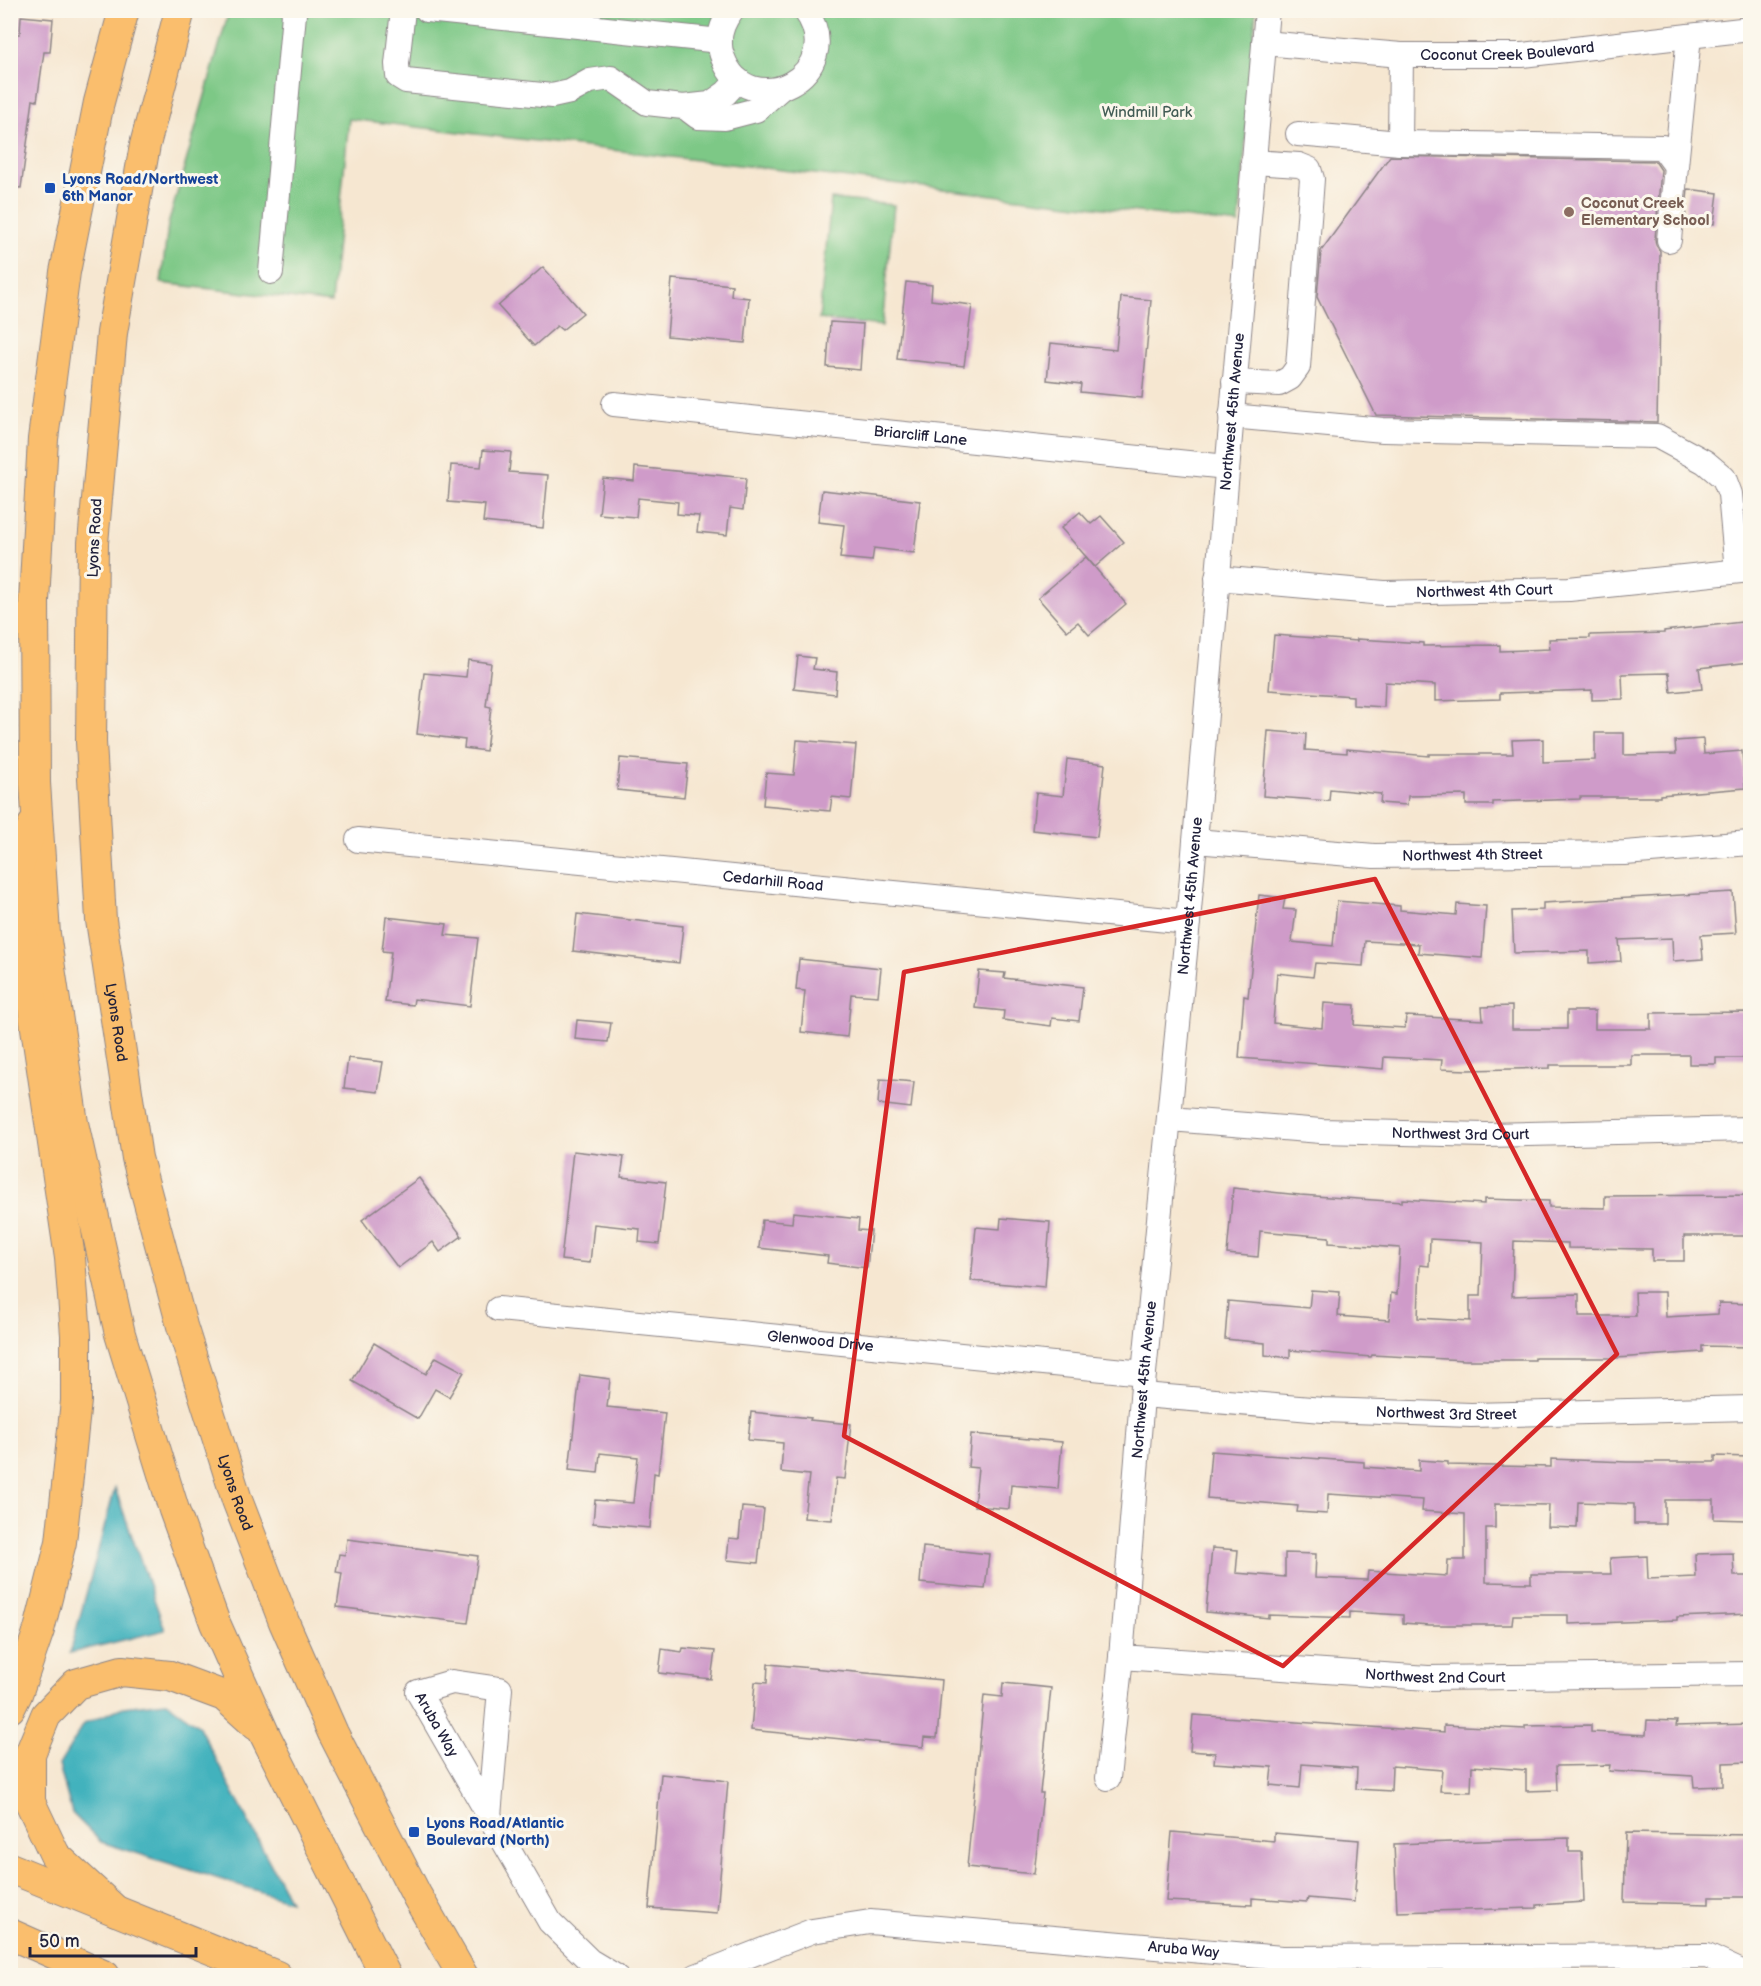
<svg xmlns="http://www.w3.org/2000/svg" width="1761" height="1986" font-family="'Balsamiq Sans',sans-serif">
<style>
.green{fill:#7dc886;stroke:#507560;stroke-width:1.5}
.water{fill:#42b2bd;stroke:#326a7c;stroke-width:1.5}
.building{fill:#cf9bc9;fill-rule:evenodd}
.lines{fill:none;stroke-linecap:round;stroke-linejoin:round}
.minor-casing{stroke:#8c8486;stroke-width:26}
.major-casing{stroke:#8c8486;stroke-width:32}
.minor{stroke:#fff;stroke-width:24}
.major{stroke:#fabe6d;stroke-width:30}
.marked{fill:none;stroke:#d62828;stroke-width:4.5;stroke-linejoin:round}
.transit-dot{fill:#1a4fb4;stroke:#fbf7ec;stroke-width:2}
.education-dot{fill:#8d6e63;stroke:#fbf7ec;stroke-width:2}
.labels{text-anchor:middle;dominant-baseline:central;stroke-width:6;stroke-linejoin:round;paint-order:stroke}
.street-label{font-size:15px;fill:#22223b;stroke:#fbf7ec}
.park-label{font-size:15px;fill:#425c55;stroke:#fbf7ec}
.transit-label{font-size:15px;font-weight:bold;fill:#164399;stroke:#fbf7ec;text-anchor:start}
.education-label{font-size:15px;font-weight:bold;fill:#785e54;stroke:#fbf7ec;text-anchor:start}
</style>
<rect width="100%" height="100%" fill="#fbf7ec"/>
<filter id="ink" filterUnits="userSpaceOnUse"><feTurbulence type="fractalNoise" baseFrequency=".0167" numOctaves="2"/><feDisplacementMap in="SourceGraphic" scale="12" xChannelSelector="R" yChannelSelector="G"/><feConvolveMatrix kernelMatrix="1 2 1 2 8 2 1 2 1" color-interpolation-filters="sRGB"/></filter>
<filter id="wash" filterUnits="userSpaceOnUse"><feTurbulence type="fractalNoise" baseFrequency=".008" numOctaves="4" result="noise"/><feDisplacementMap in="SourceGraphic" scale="24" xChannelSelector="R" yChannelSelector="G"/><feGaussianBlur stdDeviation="1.35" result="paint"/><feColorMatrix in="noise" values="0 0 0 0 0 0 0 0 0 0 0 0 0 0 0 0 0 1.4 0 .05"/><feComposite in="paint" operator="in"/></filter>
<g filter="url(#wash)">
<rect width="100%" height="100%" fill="#f6e7d1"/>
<g class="green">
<polygon points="229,11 1256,11 1239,224 349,119 331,303 161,283 168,225"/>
<polygon points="831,199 894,205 882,326 819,319"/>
</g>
<g class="water">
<polygon points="115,1488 165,1630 70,1653"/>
<polygon points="166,1702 198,1725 290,1901 101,1842 72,1813 59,1765 84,1724 123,1707"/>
</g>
<g id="blocks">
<g class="building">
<polygon points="21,16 53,19 50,52 44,52 37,101 33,100 21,188 10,187 10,34 20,34"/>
<polygon points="1390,156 1655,161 1661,170 1655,239 1656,245 1660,251 1657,422 1376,415 1317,297 1321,251"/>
<polygon points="1688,189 1718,193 1714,224 1685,221"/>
<polygon points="543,267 583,313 562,330 557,326 534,346 498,306"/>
<polygon points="672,279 732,285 731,296 749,298 745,343 667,336"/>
<polygon points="906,282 932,285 931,300 972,305 964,366 897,359"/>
<polygon points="1121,297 1151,300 1142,398 1080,392 1081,384 1047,380 1051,343 1116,350"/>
<polygon points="830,322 863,324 860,370 827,367"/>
<polygon points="483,450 511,452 509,472 548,475 543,528 483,522 485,505 448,502 451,465 481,467"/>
<polygon points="635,467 746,478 743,510 730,508 727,535 697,532 699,516 677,514 678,502 638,498 636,517 599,514 603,478 634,481"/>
<polygon points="822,490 920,501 914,553 874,548 872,561 840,558 844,525 818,522"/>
<polygon points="1080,512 1091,524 1101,516 1124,542 1095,567 1061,528"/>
<polygon points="1086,557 1126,604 1089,635 1078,622 1067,631 1038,598"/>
<polygon points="1750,621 1750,662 1699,668 1702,689 1671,692 1669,673 1622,674 1623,699 1592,700 1592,690 1500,693 1500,699 1435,701 1435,685 1385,682 1384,707 1353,705 1353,696 1269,690 1274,635 1357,641 1357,639 1423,643 1423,646 1500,645 1500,651 1550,649 1549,639 1590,638 1590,635 1664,633 1664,631"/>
<polygon points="798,656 815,658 813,669 837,672 835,694 794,689"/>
<polygon points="468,660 491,663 486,706 491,707 486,751 464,748 465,740 417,734 424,673 466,677"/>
<polygon points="1268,731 1306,734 1305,750 1347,753 1347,749 1429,756 1429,754 1513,754 1512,740 1543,739 1543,762 1595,760 1595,733 1624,733 1624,755 1676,754 1675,741 1703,739 1704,754 1742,751 1745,788 1660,795 1660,797 1580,797 1580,799 1493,802 1493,805 1466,805 1466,795 1408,796 1407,805 1380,803 1381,794 1330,789 1329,801 1263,796"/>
<polygon points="797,740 856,745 851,799 832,797 830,811 763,805 766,773 794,775"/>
<polygon points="620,758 688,764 684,797 617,790"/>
<polygon points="1067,759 1105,764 1097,837 1032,830 1036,793 1063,796"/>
<polygon points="1733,892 1736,933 1701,935 1703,959 1673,961 1672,938 1619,940 1621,961 1589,963 1589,951 1514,953 1512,911 1543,910 1543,903"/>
<polygon points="1259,895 1285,898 1283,909 1296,910 1292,942 1333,946 1337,901 1400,906 1400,910 1456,915 1457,904 1486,906 1482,958 1418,953 1419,944 1365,941 1363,966 1315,963 1313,977 1277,973 1273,1023 1322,1028 1324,1003 1355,1005 1354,1025 1405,1028 1406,1016 1483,1020 1482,1007 1512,1006 1512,1029 1567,1029 1567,1011 1595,1011 1595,1029 1651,1029 1651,1013 1750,1012 1750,1058 1716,1058 1716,1064 1689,1064 1689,1055 1631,1055 1631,1065 1550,1065 1550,1068 1468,1070 1441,1069 1442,1060 1384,1057 1383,1069 1239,1058 1244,996 1248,997"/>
<polygon points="577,914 683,926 679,963 573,951"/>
<polygon points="386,917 447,924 445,935 478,938 470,1006 414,999 413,1005 385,1002 391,952 382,951"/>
<polygon points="799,959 881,968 878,996 851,994 847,1037 801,1032 805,991 796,990"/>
<polygon points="979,971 1005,973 1004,978 1083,987 1079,1021 1052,1018 1051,1026 1003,1020 1004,1011 975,1008"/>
<polygon points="577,1020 611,1023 608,1042 575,1039"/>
<polygon points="348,1058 383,1062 378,1092 344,1088"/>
<polygon points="880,1079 914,1082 911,1108 878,1104"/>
<polygon points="573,1151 624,1157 621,1177 666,1182 659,1244 639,1242 640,1229 594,1224 590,1263 561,1260"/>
<polygon points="419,1178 462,1236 440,1252 433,1242 398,1268 362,1220"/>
<path d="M1233 1188 1300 1195 1402 1202V1199L1484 1204V1199L1549 1201V1207L1605 1208V1196L1750 1195V1236H1684V1261H1652V1249L1568 1248V1243L1514 1241 1512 1296 1579 1294V1316H1636L1635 1292H1665L1666 1317 1718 1314 1719 1303 1750 1304V1347L1702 1346V1352L1616 1358H1535V1360H1465L1372 1355 1371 1357 1290 1350V1358L1265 1355V1343L1225 1339 1228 1301 1309 1308 1311 1290 1340 1292 1338 1316 1389 1320 1391 1293 1397 1294 1400 1248 1329 1243V1237L1260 1231 1258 1257 1227 1254ZM1430 1239 1483 1242 1481 1296H1470V1321L1418 1318 1420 1265 1429 1266Z"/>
<polygon points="793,1212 859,1219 858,1230 871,1231 867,1268 827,1263 828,1256 759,1248 762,1220 792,1223"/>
<polygon points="1001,1218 1050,1222 1045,1287 971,1281 976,1227 1000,1229"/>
<polygon points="374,1343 426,1374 436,1357 464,1372 449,1397 435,1389 418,1419 352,1381"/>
<polygon points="580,1375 610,1379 607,1407 665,1413 658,1474 654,1473 650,1528 593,1523 595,1500 633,1503 638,1457 600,1453 598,1473 569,1470"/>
<polygon points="751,1412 811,1418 810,1420 851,1424 845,1479 836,1478 832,1520 804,1518 809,1475 781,1472 783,1443 748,1440"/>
<polygon points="971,1434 1062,1442 1058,1489 1011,1485 1009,1509 974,1506 978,1468 968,1467"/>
<polygon points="1211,1451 1364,1462 1364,1467 1419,1471 1419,1460 1448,1462 1448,1465 1551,1467 1551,1459 1627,1462 1715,1462 1715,1456 1750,1457 1750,1491 1748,1491 1747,1520 1714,1519 1714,1500 1665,1500 1665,1524 1634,1524 1634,1504 1578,1502 1577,1528 1548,1527 1549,1505 1495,1504 1495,1528 1486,1528 1486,1582 1531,1583 1531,1574 1611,1574 1610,1558 1647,1556 1648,1579 1696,1577 1695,1554 1733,1553 1734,1576 1750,1576 1750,1614 1677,1617 1677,1620 1568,1624 1568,1615 1513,1615 1512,1625 1430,1625 1403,1623 1403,1615 1350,1612 1350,1618 1269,1615 1269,1618 1206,1612 1212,1548 1238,1550 1236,1573 1285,1577 1285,1553 1316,1554 1315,1578 1367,1580 1368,1571 1447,1576 1448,1560 1465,1560 1465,1514 1422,1511 1423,1500 1328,1494 1327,1514 1297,1512 1298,1506 1207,1498"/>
<polygon points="742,1507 764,1509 758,1563 727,1560 729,1538 739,1539"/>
<polygon points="347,1539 478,1556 468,1623 337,1607 342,1573 336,1572 339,1554 345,1555"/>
<polygon points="923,1547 989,1554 985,1589 920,1583"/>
<polygon points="683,1648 715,1651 711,1679 659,1673 662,1649 682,1652"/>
<polygon points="768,1664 942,1680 937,1738 924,1737 923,1747 751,1730 755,1682 767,1683"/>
<polygon points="1003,1683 1051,1688 1040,1793 1043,1793 1034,1874 967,1867 984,1695 1002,1697"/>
<polygon points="1193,1715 1444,1732 1444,1725 1525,1729 1525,1726 1591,1725 1591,1732 1646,1735 1647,1720 1677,1721 1676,1726 1750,1724 1750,1762 1723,1763 1723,1786 1694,1787 1693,1776 1609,1771 1610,1765 1556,1766 1557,1790 1526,1791 1526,1770 1472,1766 1471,1792 1440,1791 1442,1770 1392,1766 1391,1791 1356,1789 1357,1768 1302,1764 1300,1788 1270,1785 1272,1767 1214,1763 1215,1753 1190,1751"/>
<polygon points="661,1774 728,1781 717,1913 649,1908"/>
<polygon points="1172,1832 1274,1841 1274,1833 1359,1840 1354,1902 1308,1898 1307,1902 1252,1898 1252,1905 1166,1901"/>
<polygon points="1626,1833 1750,1835 1750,1897 1709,1897 1709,1904 1624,1902"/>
<polygon points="1569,1838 1569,1852 1582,1852 1584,1902 1537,1905 1537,1908 1397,1912 1394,1844"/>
</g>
</g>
</g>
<g filter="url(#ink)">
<use href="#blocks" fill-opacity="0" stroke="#8c8486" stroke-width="1.5"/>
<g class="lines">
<g class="minor-casing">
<g id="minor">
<polyline points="403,10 397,64 398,76 406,81 552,96 570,92 590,81 611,78 647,103 683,107 710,104 726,93 738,80"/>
<polyline points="427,10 720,41"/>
<path d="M732 10C721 24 716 41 723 58 748 126 851 74 805 10"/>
<path id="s1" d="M1264 43 1401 55H1522L1750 29"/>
<polyline points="690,111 698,117 725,118 756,110 780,89"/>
<polyline points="1298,134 1400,143 1662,147 1676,166 1689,36"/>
<polyline points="1400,143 1401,55"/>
<polyline points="1669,240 1676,166"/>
<polyline points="271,272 294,14 293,10"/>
<polyline points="1234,382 1279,384 1290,378 1298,367 1312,179 1309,169 1299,165 1253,162"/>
<path id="s2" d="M614 404 1227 467"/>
<polyline points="1231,416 1383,430 1657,436 1705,462 1724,478 1730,494 1737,571"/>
<path id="s3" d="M1217 578 1384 593 1569 589 1750 570"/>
<path id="s4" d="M358 840 1188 922"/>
<path id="s5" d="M1195 841 1374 856 1625 853 1750 843"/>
<path id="s6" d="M1170 1119 1321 1131 1486 1135 1750 1129"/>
<path id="s7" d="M498 1309 1144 1373"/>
<path id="s8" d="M1143 1395 1323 1410 1471 1415 1750 1408"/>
<path id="s9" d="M1121 1657 1428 1678 1750 1674"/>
<path id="s10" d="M1108 1778 1121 1657 1144 1373 1188 922 1267 10"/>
<path id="s11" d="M489 1816 500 1689 452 1682 418 1692 550 1922 590 1961 615 1976"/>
<path id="s12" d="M696 1976 812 1931 870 1922 1282 1958 1707 1956 1750 1976"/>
</g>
</g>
<g class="major-casing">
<g id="major">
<polyline points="124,10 99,102 65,272 43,439 34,601 35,783 45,934 73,1123 120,1334 174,1510 215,1623 264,1733 386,1976"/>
<path id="s13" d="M180 10 145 145 112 333 93 543 91 742 101 920 137 1158 182 1326 237 1500 284 1622 333 1733 417 1896 463 1976"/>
<polyline points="10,1708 17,1694 39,1630 61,1542 76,1401 76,1335 70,1258 14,879 33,825"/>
<polyline points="10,1868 277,1976"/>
<polyline points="116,1911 55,1855 30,1802 30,1754 46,1715 76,1684 122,1671 170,1676 224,1696 256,1725"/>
<polyline points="10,1934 105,1976"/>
</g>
</g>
<use href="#minor" class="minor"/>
<use href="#major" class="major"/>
</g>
</g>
<path class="marked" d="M1375 879 1617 1354 1283 1666 844 1436 904 972Z"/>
<g class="transit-dot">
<rect x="44" y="182" width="12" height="12" rx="3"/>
<rect x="408" y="1826" width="12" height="12" rx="3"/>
</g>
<circle class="education-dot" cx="1569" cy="212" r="6"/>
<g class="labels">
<g class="street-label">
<text stroke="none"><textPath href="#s1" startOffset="244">Coconut Creek Boulevard</textPath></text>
<text stroke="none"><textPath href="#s10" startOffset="1372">Northwest 45th Avenue</textPath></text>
<text stroke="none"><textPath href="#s2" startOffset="308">Briarcliff Lane</textPath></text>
<text transform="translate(95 538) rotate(-87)">Lyons Road</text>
<text stroke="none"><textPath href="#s3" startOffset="268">Northwest 4th Court</textPath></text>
<text stroke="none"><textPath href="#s5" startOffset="278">Northwest 4th Street</textPath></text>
<text stroke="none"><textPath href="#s4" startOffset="417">Cedarhill Road</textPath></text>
<text stroke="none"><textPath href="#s10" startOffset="886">Northwest 45th Avenue</textPath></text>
<text stroke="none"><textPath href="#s13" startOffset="1022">Lyons Road</textPath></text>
<text stroke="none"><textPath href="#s6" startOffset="291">Northwest 3rd Court</textPath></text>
<text stroke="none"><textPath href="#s7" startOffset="324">Glenwood Drive</textPath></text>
<text stroke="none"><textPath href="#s10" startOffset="400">Northwest 45th Avenue</textPath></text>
<text stroke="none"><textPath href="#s8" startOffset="304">Northwest 3rd Street</textPath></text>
<text stroke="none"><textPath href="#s13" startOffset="1508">Lyons Road</textPath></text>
<text stroke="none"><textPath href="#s9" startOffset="315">Northwest 2nd Court</textPath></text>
<text stroke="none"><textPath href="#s11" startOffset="249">Aruba Way</textPath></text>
<text stroke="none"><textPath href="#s12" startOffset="498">Aruba Way</textPath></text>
</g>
<g class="park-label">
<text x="1147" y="112">Windmill Park</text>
</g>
<g class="transit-label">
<text x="62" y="179">Lyons Road/Northwest<tspan x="62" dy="17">6th Manor</tspan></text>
<text x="426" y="1823">Lyons Road/Atlantic<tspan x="426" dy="17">Boulevard (North)</tspan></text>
</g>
<g class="education-label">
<text x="1581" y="203">Coconut Creek<tspan x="1581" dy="17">Elementary School</tspan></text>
</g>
</g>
<rect width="1761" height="1986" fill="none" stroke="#fbf7ec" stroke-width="36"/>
<path d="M30 1947v9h166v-9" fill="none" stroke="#22223b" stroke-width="3"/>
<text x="39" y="1947" font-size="18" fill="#22223b" stroke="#fbf7ec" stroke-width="4.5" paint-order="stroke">50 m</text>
</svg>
